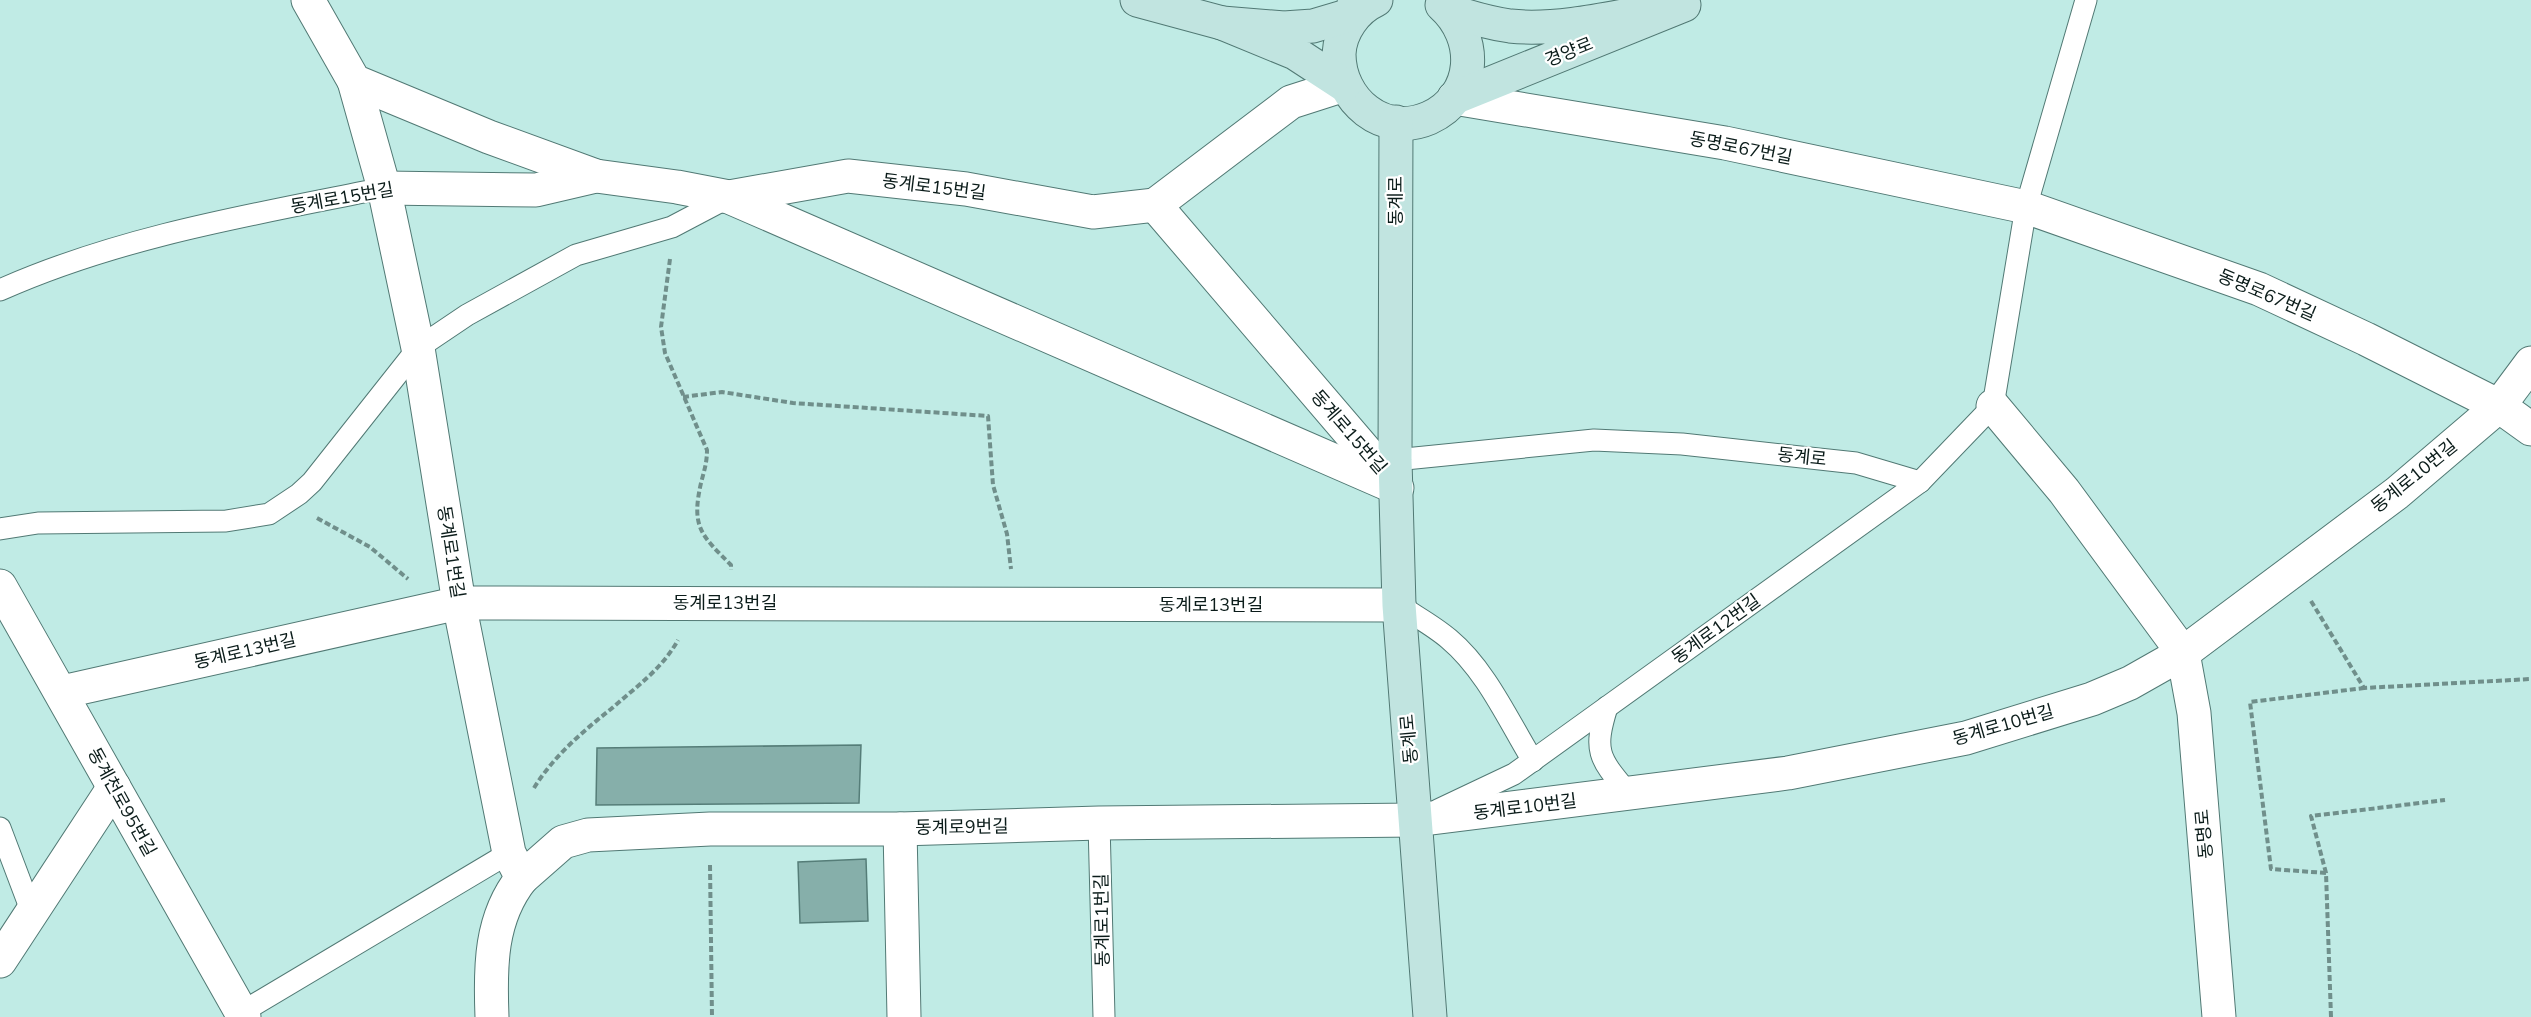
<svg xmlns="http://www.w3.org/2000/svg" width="2531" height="1017" font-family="'Nunito Sans','Noto Sans KR',sans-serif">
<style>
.building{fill:#86afaa;stroke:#557d78;stroke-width:1.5}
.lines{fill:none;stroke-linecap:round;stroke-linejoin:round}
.lane-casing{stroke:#517974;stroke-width:23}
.street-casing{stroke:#517974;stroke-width:35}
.secondary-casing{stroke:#517974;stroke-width:35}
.path{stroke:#708f8b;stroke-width:4;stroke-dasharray:6 3;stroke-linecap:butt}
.lane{stroke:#fff;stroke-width:21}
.street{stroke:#fff;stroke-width:33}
.secondary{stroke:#c1e4e0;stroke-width:33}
.labels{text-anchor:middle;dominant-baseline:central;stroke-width:4.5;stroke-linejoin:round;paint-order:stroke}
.street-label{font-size:18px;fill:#0b1c1a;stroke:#fff}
</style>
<rect width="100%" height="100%" fill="#c0ebe5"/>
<g class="building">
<polygon points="861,745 859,803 596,805 597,748"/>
<polygon points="866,859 868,921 800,923 798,862"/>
</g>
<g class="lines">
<g class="lane-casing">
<g id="lane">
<path d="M0 290C121 236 255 214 384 188"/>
<polyline points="1395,460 1594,440 1682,444 1856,463 1920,482"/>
<polyline points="0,529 38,523 226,521 269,514 299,494 312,482 418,348 467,315 576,255 672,227 729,197"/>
<path d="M1399 605C1415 616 1434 626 1449 639 1486 670 1508 720 1533 761"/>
<path d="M1607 707C1593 752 1599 758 1628 793"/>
<polyline points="1438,810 1514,774 1920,482 1993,406 2026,207 2086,0"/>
<polyline points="1099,823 1104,1017"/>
<polyline points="0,828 31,910"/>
<polyline points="242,1012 509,853"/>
</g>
</g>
<g class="street-casing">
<g id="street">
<polyline points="308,0 354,81 489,137 596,176"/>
<path d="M354 81 384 188 418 348 459 603 509 853 522 878C490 918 490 967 492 1017"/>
<polyline points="1454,98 1725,143 2026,207 2259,289 2366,339 2499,406 2531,429"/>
<polyline points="384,188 536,190 596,176 677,187 729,197 1397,488"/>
<polyline points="729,197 848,176 966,189 1093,212 1155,205"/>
<polyline points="1155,205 1392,482"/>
<polyline points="1155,205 1291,102 1344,85"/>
<polyline points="1993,406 2064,491 2183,653 2194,713 2219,1017"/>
<polyline points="0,586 244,1017"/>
<polyline points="62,692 459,603 1399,605"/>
<polyline points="900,829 904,1017"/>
<polyline points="522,878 563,842 588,835 710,829 900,829 1099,823 1416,820 1788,773 1966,738 2092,699 2130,683 2183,653 2397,493 2499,406 2531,363"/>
<polyline points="0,961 114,787"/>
</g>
</g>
<g class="secondary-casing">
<g id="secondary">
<polyline points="1137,0 1222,23"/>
<path d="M1376 0C1356 9 1340 31 1339 54 1339 100 1383 138 1429 118 1477 96 1479 38 1442 5"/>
<path d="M1448 10C1468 17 1489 23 1510 26 1563 32 1631 13 1684 5L1454 98"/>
<polyline points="1344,85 1295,53 1222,23 1284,28 1313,26 1357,13 1354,3"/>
<polyline points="1396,122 1395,460 1399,605 1430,1017"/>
</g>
</g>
<g class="path">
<path d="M670 259 661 327 665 353 707 450C707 463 704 471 701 483 691 527 701 535 731 565V570"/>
<polyline points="683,397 722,392 793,403 988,416 993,485 1007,534 1011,569"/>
<polyline points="317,518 370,547 408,579"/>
<polyline points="2311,601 2364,688 2531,679"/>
<path d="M534 788C553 757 582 732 611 709 636 687 662 669 678 640"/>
<polyline points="710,865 712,1017"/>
<polyline points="2326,873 2271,869 2250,702 2364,688"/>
<polyline points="2331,1017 2326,873 2311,816 2445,800"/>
</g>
<use href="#lane" class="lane"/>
<use href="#street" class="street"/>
<use href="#secondary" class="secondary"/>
</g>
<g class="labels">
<g class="street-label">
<text transform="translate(1569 52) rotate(-22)">경양로</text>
<text transform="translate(1741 148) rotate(11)">동명로67번길</text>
<text transform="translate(934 187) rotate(7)">동계로15번길</text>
<text transform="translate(342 198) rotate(-10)">동계로15번길</text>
<text transform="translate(1396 201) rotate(-90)">동계로</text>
<text transform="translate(2267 295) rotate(23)">동명로67번길</text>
<text transform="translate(1349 432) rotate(49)">동계로15번길</text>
<text transform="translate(1802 457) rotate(6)">동계로</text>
<text transform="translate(2414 476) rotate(-39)">동계로10번길</text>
<text transform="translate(451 552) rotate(81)">동계로1번길</text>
<text x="725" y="603">동계로13번길</text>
<text x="1211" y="605">동계로13번길</text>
<text transform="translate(1716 629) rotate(-36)">동계로12번길</text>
<text transform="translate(245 651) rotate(-13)">동계로13번길</text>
<text transform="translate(2003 725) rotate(-16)">동계로10번길</text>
<text transform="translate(1409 739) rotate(-95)">동계로</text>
<text transform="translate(122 802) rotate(61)">동계천로95번길</text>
<text transform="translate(1525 807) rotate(-7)">동계로10번길</text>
<text transform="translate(962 827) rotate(-1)">동계로9번길</text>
<text transform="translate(2204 834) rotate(-95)">동명로</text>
<text transform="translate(1102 920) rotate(-91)">동계로1번길</text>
</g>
</g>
</svg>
